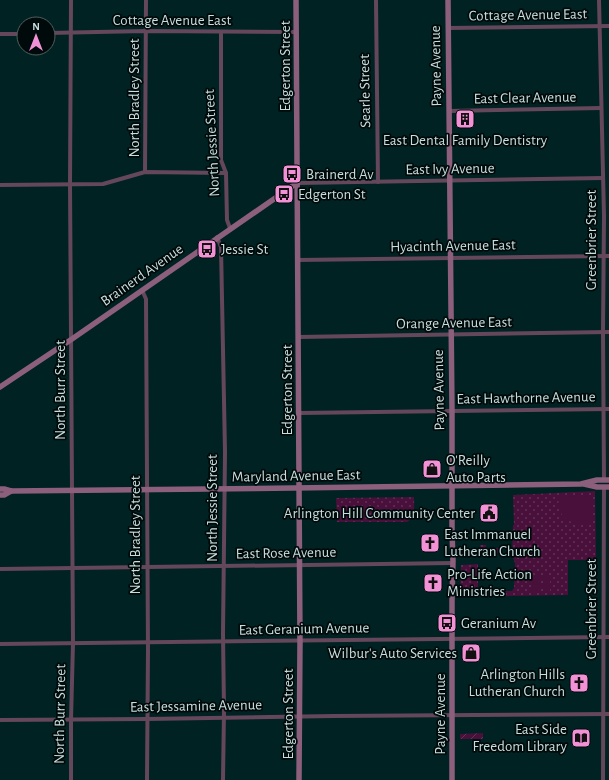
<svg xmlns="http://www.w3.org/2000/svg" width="609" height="780" font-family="'Alegreya Sans',sans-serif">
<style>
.grass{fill:url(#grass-dots)}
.garden{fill:url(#garden-furrows)}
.pitch{fill:#49103b}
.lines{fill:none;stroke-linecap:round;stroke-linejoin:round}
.street{stroke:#64475a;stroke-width:4}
.secondary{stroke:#8c5f7d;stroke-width:5.5}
.labels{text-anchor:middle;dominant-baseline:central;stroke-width:3.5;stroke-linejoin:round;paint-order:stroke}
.street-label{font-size:15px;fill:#c7dedd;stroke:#000a0a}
.poi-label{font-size:15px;fill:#c7dedd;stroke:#000a0a;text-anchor:start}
</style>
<defs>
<pattern id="grass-dots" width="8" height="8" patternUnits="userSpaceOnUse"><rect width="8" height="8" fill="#49103b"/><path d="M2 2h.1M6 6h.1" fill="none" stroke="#623257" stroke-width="1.8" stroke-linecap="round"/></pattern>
<pattern id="garden-furrows" width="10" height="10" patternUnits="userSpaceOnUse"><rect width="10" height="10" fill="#49103b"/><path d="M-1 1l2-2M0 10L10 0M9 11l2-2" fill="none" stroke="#623257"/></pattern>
</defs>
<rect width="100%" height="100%" fill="#022"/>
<g class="grass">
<polygon points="595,491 596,560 568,560 568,595 460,597 461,565 478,564 478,590 512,591 514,588 515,563 512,555 513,525 514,525 513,495"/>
<path d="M414 497C414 506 416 517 407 522H337L336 498Z"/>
<polygon points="480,545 486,545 486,548 499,548 499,553 480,553"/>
</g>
<polygon class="garden" points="483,733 483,739 460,739 460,734"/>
<g class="pitch">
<polygon points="589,496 593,500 593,525 577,525 564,518 558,508 559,497"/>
<rect x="532" y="577" width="7" height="15"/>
<rect x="543" y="577" width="7" height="15"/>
</g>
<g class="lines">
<g class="street">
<polyline points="71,0 70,184 73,643 71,720 71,780"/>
<polyline points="376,0 378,182"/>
<polyline points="599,0 604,216 603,332 604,480"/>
<polyline points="448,28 609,26"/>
<polyline points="221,32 221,160 226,173 227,220 230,228"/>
<polyline points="48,33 146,31 296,32"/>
<polyline points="0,34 24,34"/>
<polyline points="449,111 601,108"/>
<polyline points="145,172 146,0"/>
<polyline points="297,183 603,178"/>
<polyline points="0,185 103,184 145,172 226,173"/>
<polyline points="217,237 221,247 225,452 223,634 224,710 223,780"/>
<polyline points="298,260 609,256"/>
<polyline points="142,290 146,299 148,650 147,780"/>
<polyline points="298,337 609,332"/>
<polyline points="299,413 609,409"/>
<polyline points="0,569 453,563"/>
<polyline points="0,644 609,637"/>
<polyline points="0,720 147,719 334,716 609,714"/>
<polyline points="603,780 604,487"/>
</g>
<g class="secondary">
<polyline points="296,0 300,642 299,780"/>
<polyline points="448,0 452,411 452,531 453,561 452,600 452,780"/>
<polyline points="0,387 72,339 297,183"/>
<polyline points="584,484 597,487 609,487"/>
<polyline points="0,489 4,489 11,491 293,488 581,484 597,480 609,480"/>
<polyline points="0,495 4,495 11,491"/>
</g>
</g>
<defs>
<g id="building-square" transform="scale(1)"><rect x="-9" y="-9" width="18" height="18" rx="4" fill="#f391d6" stroke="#000a0a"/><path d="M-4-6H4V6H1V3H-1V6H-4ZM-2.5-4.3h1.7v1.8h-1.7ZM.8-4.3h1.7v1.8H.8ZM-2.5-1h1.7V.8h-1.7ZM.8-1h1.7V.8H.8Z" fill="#111"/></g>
<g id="bus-square" transform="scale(1)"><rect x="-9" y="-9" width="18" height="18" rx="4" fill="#f391d6" stroke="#000a0a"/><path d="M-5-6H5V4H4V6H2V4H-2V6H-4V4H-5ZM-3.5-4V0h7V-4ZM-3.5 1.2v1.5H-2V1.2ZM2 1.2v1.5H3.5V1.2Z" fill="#111"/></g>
<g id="shop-square" transform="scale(1)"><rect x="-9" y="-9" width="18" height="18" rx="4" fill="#f391d6" stroke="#000a0a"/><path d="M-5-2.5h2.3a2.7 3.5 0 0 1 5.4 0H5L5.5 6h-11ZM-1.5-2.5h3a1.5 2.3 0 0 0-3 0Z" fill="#111"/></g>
<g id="civic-square" transform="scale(1)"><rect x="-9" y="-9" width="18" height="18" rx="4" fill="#f391d6" stroke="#000a0a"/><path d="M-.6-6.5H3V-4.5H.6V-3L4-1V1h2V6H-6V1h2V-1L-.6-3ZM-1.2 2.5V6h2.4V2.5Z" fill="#111"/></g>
<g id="church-square" transform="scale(1)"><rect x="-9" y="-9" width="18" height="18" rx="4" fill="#f391d6" stroke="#000a0a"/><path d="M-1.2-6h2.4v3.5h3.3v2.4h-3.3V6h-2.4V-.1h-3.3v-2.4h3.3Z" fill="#111"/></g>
<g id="library-square" transform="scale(1)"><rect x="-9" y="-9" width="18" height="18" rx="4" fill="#f391d6" stroke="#000a0a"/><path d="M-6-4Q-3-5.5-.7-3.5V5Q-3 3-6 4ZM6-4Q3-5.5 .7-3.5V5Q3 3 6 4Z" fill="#111"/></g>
</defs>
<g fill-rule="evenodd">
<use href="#building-square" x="465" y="119"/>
<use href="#bus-square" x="292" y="174"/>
<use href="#bus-square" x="284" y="194"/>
<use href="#bus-square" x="207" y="249"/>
<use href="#shop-square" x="432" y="469"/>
<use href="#civic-square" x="489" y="513"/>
<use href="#church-square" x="430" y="543"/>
<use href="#church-square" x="433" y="583"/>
<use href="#bus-square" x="447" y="623"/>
<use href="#shop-square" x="471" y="653"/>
<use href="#church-square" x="579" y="683"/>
<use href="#library-square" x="581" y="738"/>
</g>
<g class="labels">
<g class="street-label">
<text transform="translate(528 15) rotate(-1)">Cottage Avenue East</text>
<text x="172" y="20">Cottage Avenue East</text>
<text transform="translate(285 66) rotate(-90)">Edgerton Street</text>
<text transform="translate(436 66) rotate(-91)">Payne Avenue</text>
<text transform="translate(365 91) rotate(-91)">Searle Street</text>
<text transform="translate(134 98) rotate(-90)">North Bradley Street</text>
<text transform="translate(525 98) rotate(-1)">East Clear Avenue</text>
<text transform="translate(212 143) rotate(-93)">North Jessie Street</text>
<text transform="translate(450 169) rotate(-1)">East Ivy Avenue</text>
<text transform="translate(591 240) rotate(-90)">Greenbrier Street</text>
<text transform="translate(453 246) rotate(-1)">Hyacinth Avenue East</text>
<text transform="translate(142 275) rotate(-35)">Brainerd Avenue</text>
<text transform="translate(454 323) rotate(-1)">Orange Avenue East</text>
<text transform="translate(60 390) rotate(-90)">North Burr Street</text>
<text transform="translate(287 390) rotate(-90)">Edgerton Street</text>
<text transform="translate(439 390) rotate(-91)">Payne Avenue</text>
<text transform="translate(526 398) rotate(-1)">East Hawthorne Avenue</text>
<text transform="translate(296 476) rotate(-1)">Maryland Avenue East</text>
<text transform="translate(212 508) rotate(-90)">North Jessie Street</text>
<text transform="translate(135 535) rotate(-90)">North Bradley Street</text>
<text transform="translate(286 553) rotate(-1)">East Rose Avenue</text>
<text transform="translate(591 609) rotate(-90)">Greenbrier Street</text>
<text transform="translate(304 629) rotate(-1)">East Geranium Avenue</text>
<text transform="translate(196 706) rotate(-1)">East Jessamine Avenue</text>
<text transform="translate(60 714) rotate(-89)">North Burr Street</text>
<text transform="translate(288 714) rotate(-90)">Edgerton Street</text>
<text transform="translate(440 714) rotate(-90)">Payne Avenue</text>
</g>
<g class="poi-label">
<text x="465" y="140" text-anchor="middle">East Dental Family Dentistry</text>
<text x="306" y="174">Brainerd Av</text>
<text x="298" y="194">Edgerton St</text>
<text x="221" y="249">Jessie St</text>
<text x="446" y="460">O'Reilly<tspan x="446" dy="17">Auto Parts</tspan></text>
<text x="475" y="513" text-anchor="end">Arlington Hill Community Center</text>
<text x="444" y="534">East Immanuel<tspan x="444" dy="17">Lutheran Church</tspan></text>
<text x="447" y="574">Pro-Life Action<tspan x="447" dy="17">Ministries</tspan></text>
<text x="461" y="623">Geranium Av</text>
<text x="457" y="653" text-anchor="end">Wilbur's Auto Services</text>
<text x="565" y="674" text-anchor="end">Arlington Hills<tspan x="565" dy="17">Lutheran Church</tspan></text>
<text x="567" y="729" text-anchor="end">East Side<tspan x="567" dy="17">Freedom Library</tspan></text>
</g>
</g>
<g transform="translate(36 36)"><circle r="19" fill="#000a0a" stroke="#505f5e"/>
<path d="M0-3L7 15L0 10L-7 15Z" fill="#f391d6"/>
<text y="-6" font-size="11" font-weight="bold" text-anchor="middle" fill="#c7dedd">N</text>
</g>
</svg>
